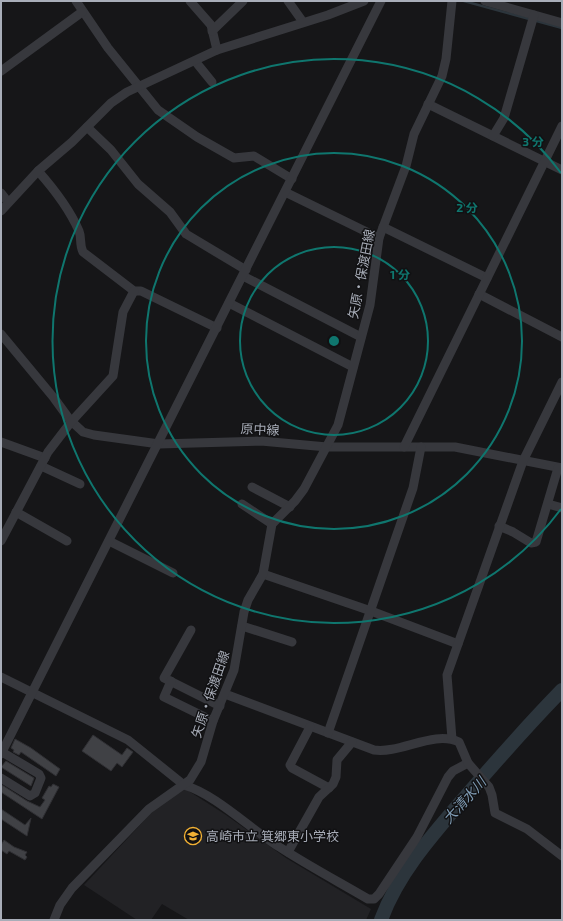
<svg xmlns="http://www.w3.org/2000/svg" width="563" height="921" font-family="'Exo 2','Noto Sans JP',sans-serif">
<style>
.built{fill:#222225}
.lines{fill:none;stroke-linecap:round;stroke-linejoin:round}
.stream{stroke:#2c353c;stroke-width:2.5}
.river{stroke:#2c353c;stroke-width:14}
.building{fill:#404145;stroke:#303034}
.street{stroke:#37383d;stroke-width:9}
.ring{fill:none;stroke:#0f766e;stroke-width:2}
.labels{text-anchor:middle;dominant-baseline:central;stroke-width:3;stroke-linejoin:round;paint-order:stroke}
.street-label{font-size:13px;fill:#a8adb8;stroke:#111113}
.poi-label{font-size:13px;fill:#a8adb8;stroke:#111113;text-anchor:start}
.water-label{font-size:14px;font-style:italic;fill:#7f9bb3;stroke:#111113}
.centre{fill:#0f766e;stroke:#111113;stroke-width:2}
.ring-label{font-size:12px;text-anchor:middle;font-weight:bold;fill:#0f766e;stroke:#111113;stroke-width:3;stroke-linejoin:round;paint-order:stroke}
</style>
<rect width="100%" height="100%" fill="#161618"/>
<polygon class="built" points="184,788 226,815 286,858 371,909 366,920 189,920 162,904 151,920 137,920 84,885 155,809"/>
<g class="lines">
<polyline class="stream" points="464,1 562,28"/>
<path class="river" d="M381 920C398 873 434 833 466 796 497 760 529 724 562 690"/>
</g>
<g class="building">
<polygon points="93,735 122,755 127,748 133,752 122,767 117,763 111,771 82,751"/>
<polygon points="15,739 31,748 60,769 56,776 21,752 19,755 13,752 14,750 11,748"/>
<polygon points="6,761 34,778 31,786 1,767"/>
<polygon points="53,784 59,787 42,819 1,792 2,785 27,801 40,807 45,800 42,798 49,786 51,787"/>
<polygon points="1,809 25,825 31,818 27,836 1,819"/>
<polygon points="4,840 14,847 27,852 25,855 27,857 25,860 9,851 7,854 1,850 1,845"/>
</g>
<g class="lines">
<g class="street">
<polyline points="76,1 108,48 158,110 197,137 234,158 254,156 292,179"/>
<polyline points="190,1 211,25 217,50"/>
<polyline points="288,1 303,22"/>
<polyline points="485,1 562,23"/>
<polyline points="212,31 243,1"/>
<polyline points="195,61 212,82"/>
<polyline points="1,71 82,12"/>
<polyline points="428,104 562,170"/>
<polyline points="87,127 111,150 138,184 170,212 186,234 246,270"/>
<polyline points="493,136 504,118 534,15"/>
<path d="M38 171C54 189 69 208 79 231 82 238 79 244 83 252L134 291H141L217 328"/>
<polyline points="285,192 379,238"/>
<polyline points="1,193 8,202"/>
<polyline points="1,211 38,171 72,142 111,103 127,92 217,50 328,15 364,1"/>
<polyline points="383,227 487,278"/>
<polyline points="243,276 361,337"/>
<polyline points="479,294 562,337"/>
<polyline points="229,303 353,367"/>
<polyline points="1,334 54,398 70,420 83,432 94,435 159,444 261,441 327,447 455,447 562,468"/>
<polyline points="1,442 45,458"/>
<polyline points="404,447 562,126"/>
<polyline points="41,466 80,484"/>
<polyline points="252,487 290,507"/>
<polyline points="242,504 272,524"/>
<polyline points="548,504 562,508"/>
<polyline points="16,512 67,541"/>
<polyline points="499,526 513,532 531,543 536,542 558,468"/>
<polyline points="1,541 48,452 71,422 113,376 123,312 134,291"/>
<polyline points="109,541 173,573"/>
<polyline points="263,574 371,611 458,644"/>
<polyline points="242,626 292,642"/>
<polyline points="191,630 164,678 220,706"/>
<path d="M1 677 128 740 184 785C217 795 251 830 281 848 309 866 339 882 368 899H374L379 894 417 837 448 777 453 771 468 763"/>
<polyline points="171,681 164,697 213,721"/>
<path d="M225 694 374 750C400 754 434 730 459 742L468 763 489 787 492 795 495 813 527 829 562 856"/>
<polyline points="310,727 290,765 292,768 329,788"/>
<polyline points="328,733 413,488 421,447"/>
<polyline points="452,739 447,675 523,461 562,382"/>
<polyline points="1,754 381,1"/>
<polyline points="1,778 30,796 35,793 41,778 39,774 2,752"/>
<polyline points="288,852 319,797 333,784 336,777 337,760 352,742"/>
<polyline points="54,920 60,905 72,888 149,809 190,780 201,762 213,721 234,670 244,612 248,600 263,574 272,524 295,501 304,489 338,425 370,305 379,238 406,166 414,134 442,76 446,59 452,1"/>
</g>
</g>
<g class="ring">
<circle cx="334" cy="341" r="94"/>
<circle cx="334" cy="341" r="188"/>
<path d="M561 509A282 282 0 1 1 561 173"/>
</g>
<defs>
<g id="school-ring" transform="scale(0.9)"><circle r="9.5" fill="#111113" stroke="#f2b134" stroke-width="1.5"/><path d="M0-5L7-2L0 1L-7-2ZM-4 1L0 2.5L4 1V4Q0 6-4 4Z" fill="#f2b134"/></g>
</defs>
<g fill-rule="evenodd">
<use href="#school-ring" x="193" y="836"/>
</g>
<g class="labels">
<g class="street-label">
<text transform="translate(361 274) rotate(-79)">矢原・保渡田線</text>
<text transform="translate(260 429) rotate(3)">原中線</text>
<text transform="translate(210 694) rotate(-71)">矢原・保渡田線</text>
</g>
<g class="poi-label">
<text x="206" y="836">高崎市立 箕郷東小学校</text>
</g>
<g class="water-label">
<text transform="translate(464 800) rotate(-48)">大清水川</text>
</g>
</g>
<circle cx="334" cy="341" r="6" class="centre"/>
<g class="ring-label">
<text x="533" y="146">3 分</text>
<text x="467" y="212">2 分</text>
<text x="400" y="279">1 分</text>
</g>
<rect width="563" height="921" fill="none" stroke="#a8adb8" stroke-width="4"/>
</svg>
